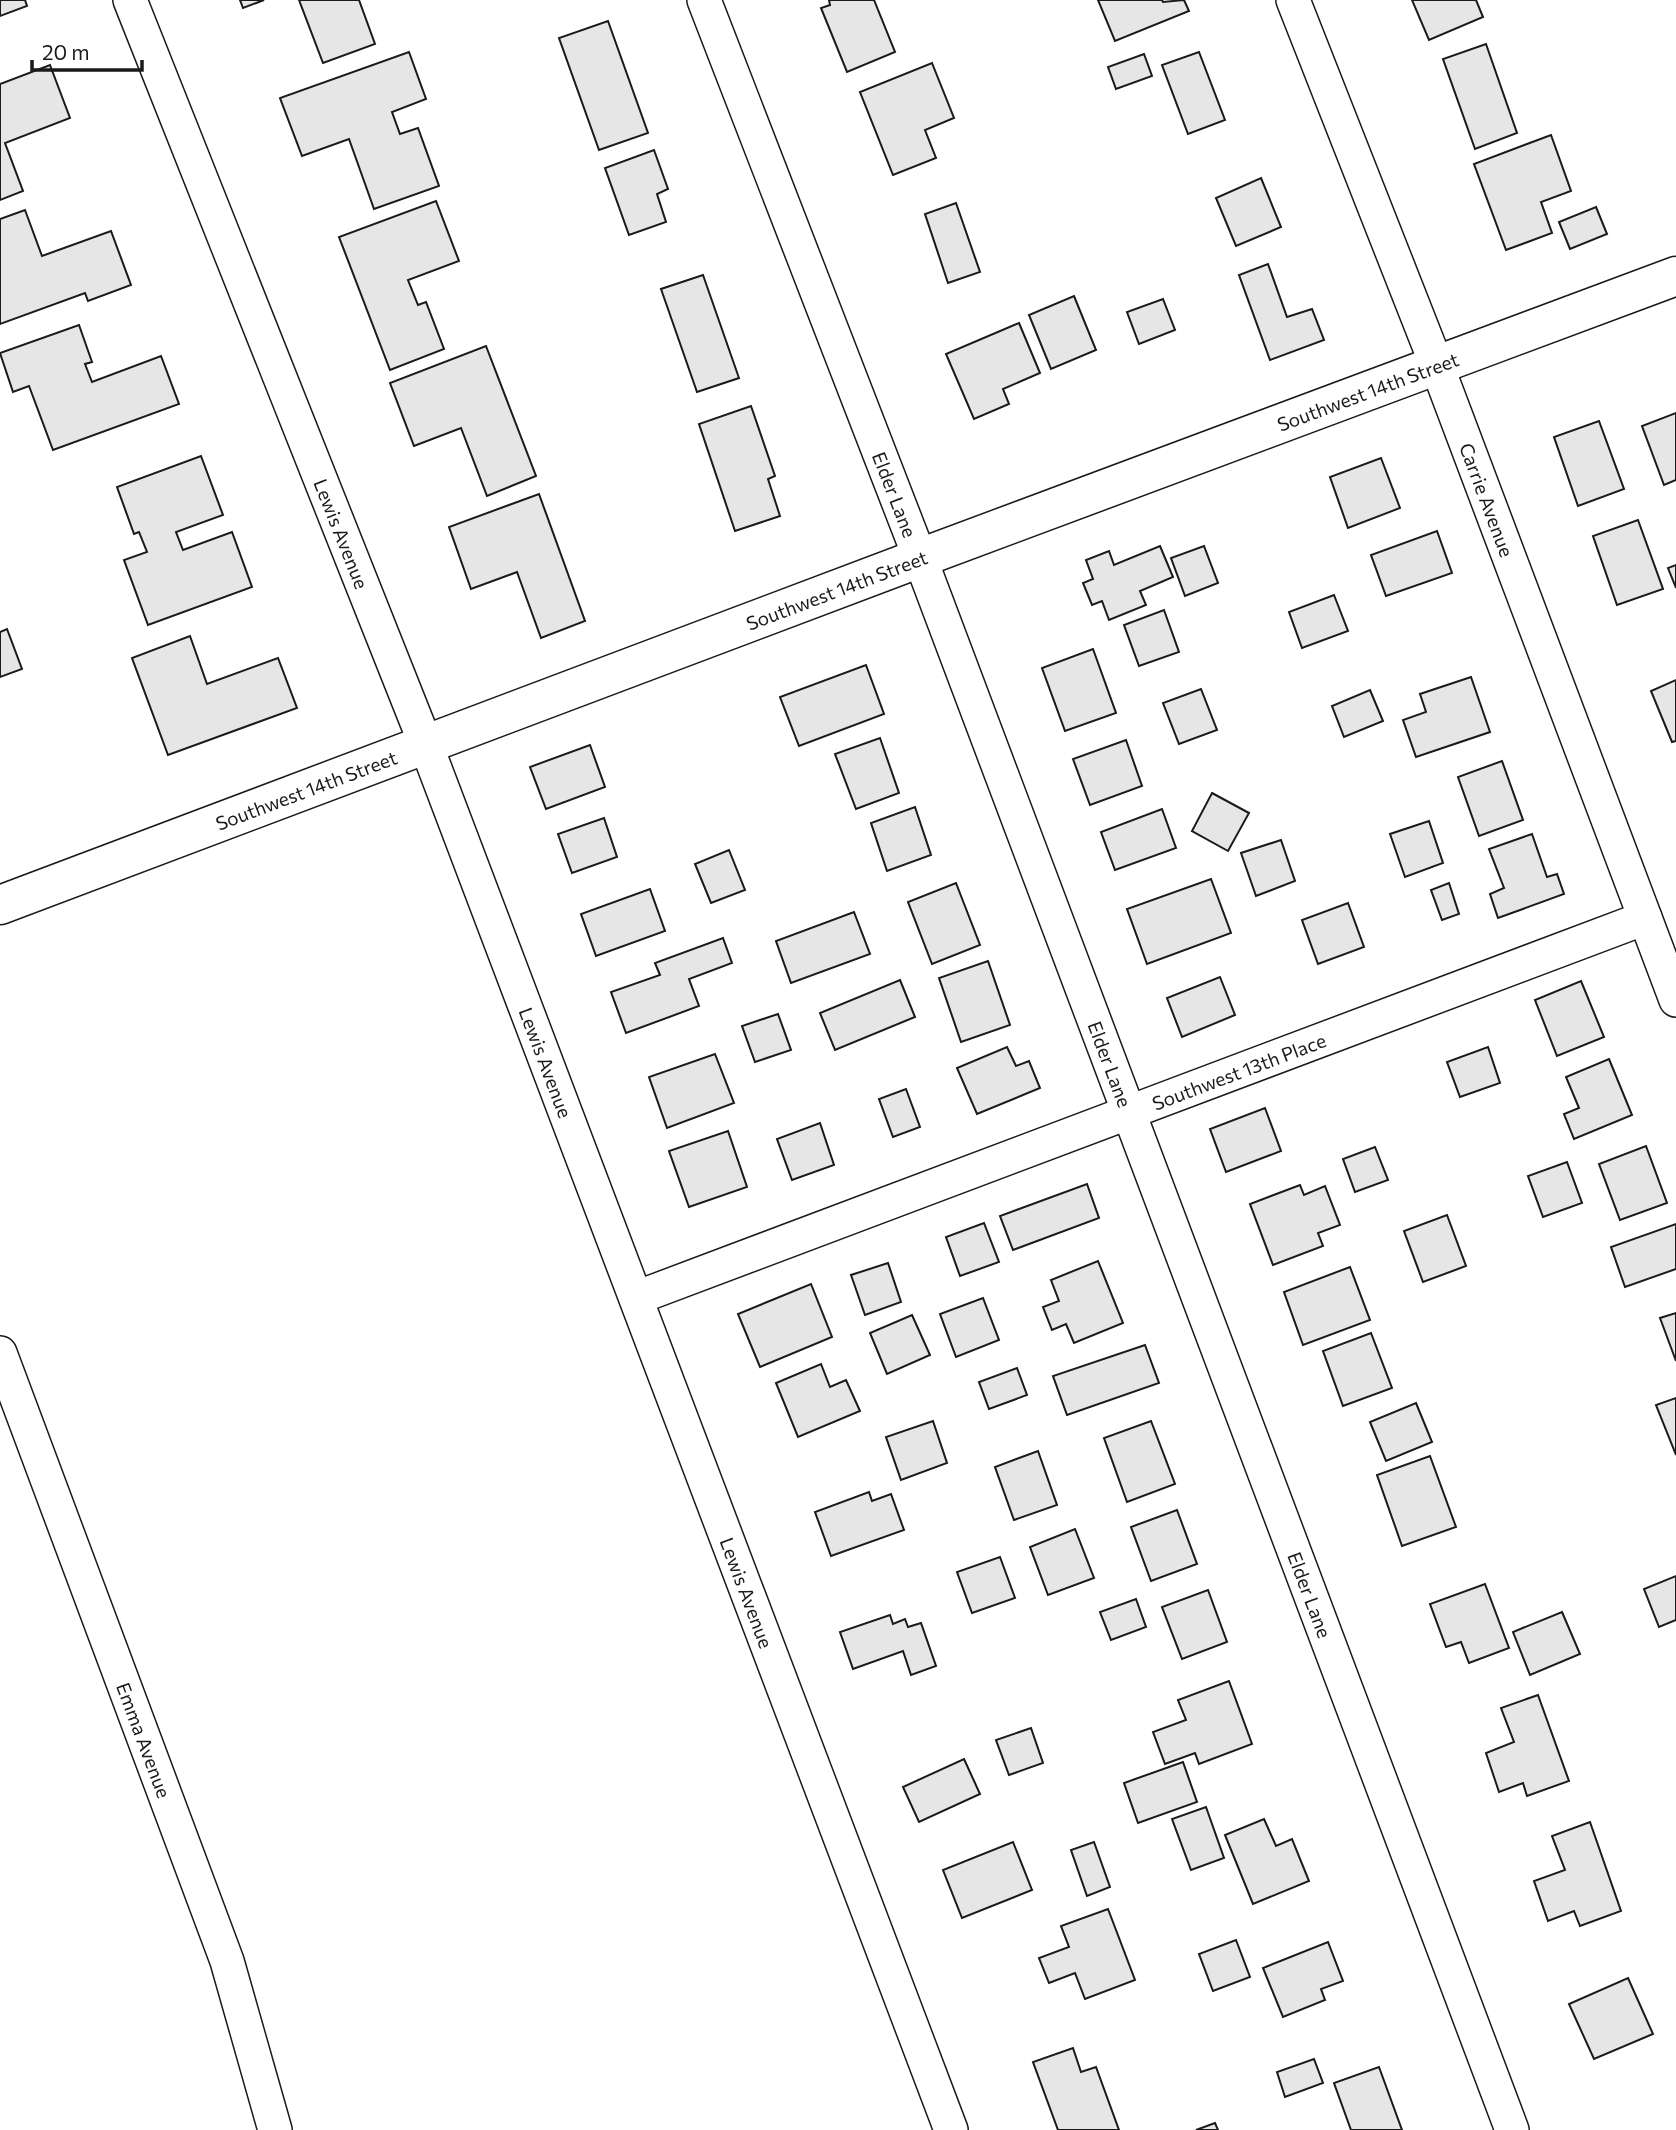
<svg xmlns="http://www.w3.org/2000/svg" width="1676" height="2130" font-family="Commissioner,sans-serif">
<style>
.building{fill:#e6e6e6;stroke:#1a1a1a;stroke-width:2}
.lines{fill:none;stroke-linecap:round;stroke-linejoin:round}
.minor-casing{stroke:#1a1a1a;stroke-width:36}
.tertiary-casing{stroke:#1a1a1a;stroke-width:41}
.minor{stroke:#fff;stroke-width:33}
.tertiary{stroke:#fff;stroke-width:38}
.labels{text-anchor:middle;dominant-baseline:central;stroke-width:5;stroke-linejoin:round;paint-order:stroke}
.street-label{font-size:19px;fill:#1a1a1a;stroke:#fff}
</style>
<rect width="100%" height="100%" fill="#fff"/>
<g class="building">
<polygon points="0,0 25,0 27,6 0,16"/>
<polygon points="240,0 264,0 243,8"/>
<polygon points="299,0 359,0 375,44 323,63"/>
<polygon points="829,0 874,0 895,52 847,72 821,8 830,5"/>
<polygon points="1098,0 1162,0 1163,2 1184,0 1189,11 1115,41"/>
<polygon points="1412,0 1476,0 1483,17 1429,40"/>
<polygon points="608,21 648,133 599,150 559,38"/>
<polygon points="1486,44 1517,133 1475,149 1443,59"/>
<polygon points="409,52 426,99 392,112 400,134 418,128 439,186 374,209 349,139 302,156 280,98"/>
<polygon points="1199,52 1225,120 1188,134 1162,65"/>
<polygon points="1144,54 1152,76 1116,89 1108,67"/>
<polygon points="932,63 954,118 925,130 936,158 893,175 860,92"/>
<polygon points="50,65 70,118 5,143 23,191 0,200 0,84"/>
<polygon points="1551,135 1571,191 1541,202 1552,233 1506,250 1474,164"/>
<polygon points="654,150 668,189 657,194 666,222 629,235 605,168"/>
<polygon points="1261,178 1281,227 1236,246 1216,198"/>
<polygon points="436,201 459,261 408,280 418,305 426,302 444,349 390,370 339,237"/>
<polygon points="956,203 980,272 948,283 925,214"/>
<polygon points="1596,207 1607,234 1570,249 1559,222"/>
<polygon points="25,210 42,256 111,231 131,285 88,301 85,293 0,324 0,219"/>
<polygon points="1268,264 1287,317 1312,309 1324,340 1270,360 1239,275"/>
<polygon points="703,275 739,378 697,392 661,289"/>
<polygon points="1074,296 1096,350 1051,369 1029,315"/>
<polygon points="1163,299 1175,330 1139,344 1127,312"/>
<polygon points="1019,323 1040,373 1003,389 1009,404 974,419 946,354"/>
<polygon points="79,325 92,362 85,364 92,382 161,356 179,404 53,450 29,386 13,392 0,353"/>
<polygon points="486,346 536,476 487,496 461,428 414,446 390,383"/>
<polygon points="751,406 775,476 768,479 780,516 735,531 699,424"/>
<polygon points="1676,413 1676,480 1664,485 1642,426"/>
<polygon points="1599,421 1624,489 1578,506 1554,437"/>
<polygon points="201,456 223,515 176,532 183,550 232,532 252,587 148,625 124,560 147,552 139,532 134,534 117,487"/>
<polygon points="1381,458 1400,508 1348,528 1330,477"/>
<polygon points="539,494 585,621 541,638 517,572 471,589 449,527"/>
<polygon points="1638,520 1663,589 1617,605 1593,536"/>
<polygon points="1437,531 1452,573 1386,596 1371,555"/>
<polygon points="1160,546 1173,577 1140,591 1146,605 1109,620 1102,601 1092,605 1083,583 1093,579 1086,560 1109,551 1114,565"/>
<polygon points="1204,546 1218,583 1185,596 1171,558"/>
<polygon points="1676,565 1676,588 1668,568"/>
<polygon points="1334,595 1348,631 1302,648 1289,612"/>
<polygon points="1164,610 1179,652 1139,666 1124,625"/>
<polygon points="7,629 22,669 0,677 0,632"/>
<polygon points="190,636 207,684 278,658 297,708 168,755 132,658"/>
<polygon points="1093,649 1116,713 1065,731 1042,668"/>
<polygon points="866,665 884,714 799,746 780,697"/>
<polygon points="1471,677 1490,732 1416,757 1403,720 1426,712 1420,694"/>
<polygon points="1676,680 1676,741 1672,742 1651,691"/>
<polygon points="1201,689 1217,730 1179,744 1163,703"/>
<polygon points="1370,690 1383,721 1344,737 1332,706"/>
<polygon points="880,738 899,793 856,809 835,754"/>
<polygon points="1126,740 1142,786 1090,805 1073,759"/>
<polygon points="590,745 605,787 546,809 530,767"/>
<polygon points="1502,761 1523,820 1479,836 1458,777"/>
<polygon points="1212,793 1249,813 1228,851 1192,831"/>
<polygon points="915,807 931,855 887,871 871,823"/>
<polygon points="1162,809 1176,848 1115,870 1101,832"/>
<polygon points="604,818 617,857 572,873 558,834"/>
<polygon points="1429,821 1443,863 1405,877 1390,834"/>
<polygon points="1532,834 1547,877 1557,874 1564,894 1498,918 1490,894 1504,888 1489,849"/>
<polygon points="1281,840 1295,881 1256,896 1241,853"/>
<polygon points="729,850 745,890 711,903 695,864"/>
<polygon points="1211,879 1231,933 1147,964 1127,909"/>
<polygon points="956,883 980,945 932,964 908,902"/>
<polygon points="1449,883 1459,914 1442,920 1431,890"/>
<polygon points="650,889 665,931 596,956 581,914"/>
<polygon points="1348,903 1364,947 1318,964 1302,920"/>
<polygon points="854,912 870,954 791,983 776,941"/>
<polygon points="723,938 732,963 689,979 699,1006 626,1033 611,992 660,975 655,963"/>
<polygon points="988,961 1010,1025 961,1042 939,978"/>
<polygon points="1220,977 1235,1015 1182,1037 1167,998"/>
<polygon points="900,980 915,1017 835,1050 820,1013"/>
<polygon points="1581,981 1604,1037 1557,1056 1535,1000"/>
<polygon points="778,1014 791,1050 755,1062 742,1026"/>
<polygon points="1007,1047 1016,1066 1029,1061 1040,1088 977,1114 957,1068"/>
<polygon points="1488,1047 1500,1083 1460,1097 1447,1062"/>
<polygon points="715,1054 734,1103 667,1128 649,1077"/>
<polygon points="1609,1059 1632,1115 1574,1139 1564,1114 1579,1108 1566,1077"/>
<polygon points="906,1089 920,1127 893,1137 879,1099"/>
<polygon points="1265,1108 1281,1151 1226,1172 1210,1129"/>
<polygon points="820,1123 834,1165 792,1180 777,1139"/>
<polygon points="728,1131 747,1187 689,1207 669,1151"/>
<polygon points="1646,1146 1667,1203 1620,1220 1599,1164"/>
<polygon points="1375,1147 1388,1180 1355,1192 1343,1159"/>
<polygon points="1567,1162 1582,1203 1543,1217 1528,1176"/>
<polygon points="1087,1184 1099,1218 1013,1250 1000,1216"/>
<polygon points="1300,1185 1304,1195 1325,1186 1340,1225 1318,1233 1323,1246 1273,1265 1250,1204"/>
<polygon points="1447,1215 1466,1266 1423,1282 1404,1231"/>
<polygon points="984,1223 999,1262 960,1276 946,1237"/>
<polygon points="1676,1224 1676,1269 1625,1287 1611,1247"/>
<polygon points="1098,1261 1123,1323 1074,1343 1066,1324 1052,1330 1043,1307 1059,1301 1051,1280"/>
<polygon points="888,1263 901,1302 865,1315 851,1275"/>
<polygon points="1350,1267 1370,1320 1303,1345 1284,1292"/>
<polygon points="811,1284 832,1337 760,1367 738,1314"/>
<polygon points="983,1298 999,1340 956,1357 940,1314"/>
<polygon points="1676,1313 1676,1361 1660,1318"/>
<polygon points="912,1315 930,1355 887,1374 870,1333"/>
<polygon points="1371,1333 1392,1388 1343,1406 1323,1351"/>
<polygon points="1145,1345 1159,1383 1067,1415 1053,1376"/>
<polygon points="821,1364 830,1387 846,1380 860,1411 798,1437 776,1383"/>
<polygon points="1017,1368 1027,1395 989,1409 979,1382"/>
<polygon points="1676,1398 1676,1455 1656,1405"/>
<polygon points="1416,1403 1432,1442 1386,1461 1370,1422"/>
<polygon points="933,1421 947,1463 901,1480 886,1437"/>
<polygon points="1151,1421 1175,1484 1127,1502 1104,1438"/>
<polygon points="1038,1451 1057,1505 1014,1520 995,1467"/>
<polygon points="1430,1456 1456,1527 1402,1546 1377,1475"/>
<polygon points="869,1492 872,1501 891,1494 904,1530 831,1556 815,1512"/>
<polygon points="1177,1510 1197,1564 1151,1581 1131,1527"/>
<polygon points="1075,1529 1094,1578 1048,1595 1030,1547"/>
<polygon points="1000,1557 1015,1598 972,1613 957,1572"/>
<polygon points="1676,1576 1676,1620 1659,1627 1644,1589"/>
<polygon points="1485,1584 1509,1648 1469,1663 1461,1642 1446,1647 1430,1604"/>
<polygon points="1208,1590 1227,1642 1182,1659 1162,1607"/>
<polygon points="1136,1599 1146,1627 1111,1640 1100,1612"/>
<polygon points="1562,1612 1580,1654 1530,1675 1513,1632"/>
<polygon points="890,1615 893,1624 905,1619 908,1627 921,1623 936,1666 911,1675 903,1651 853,1669 840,1632"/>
<polygon points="1229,1681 1252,1744 1199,1764 1195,1753 1165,1764 1153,1732 1186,1720 1178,1700"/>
<polygon points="1538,1695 1569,1781 1527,1796 1523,1783 1499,1792 1486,1753 1514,1742 1501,1708"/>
<polygon points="1031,1728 1043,1763 1009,1775 996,1740"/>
<polygon points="964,1759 980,1794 919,1822 903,1787"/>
<polygon points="1183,1762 1197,1802 1138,1823 1124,1783"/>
<polygon points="1206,1807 1224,1858 1191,1870 1172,1819"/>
<polygon points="1264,1819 1276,1846 1292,1839 1309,1881 1253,1904 1225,1835"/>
<polygon points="1590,1822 1621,1911 1580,1926 1574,1911 1548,1921 1534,1881 1565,1870 1552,1836"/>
<polygon points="1013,1842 1032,1890 962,1918 943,1870"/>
<polygon points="1094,1842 1110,1887 1087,1896 1071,1850"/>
<polygon points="1108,1909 1135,1980 1085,1999 1075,1973 1049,1983 1039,1958 1069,1947 1061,1926"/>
<polygon points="1236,1940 1250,1977 1213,1991 1199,1954"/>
<polygon points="1328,1942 1343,1981 1321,1989 1325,2000 1283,2017 1263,1968"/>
<polygon points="1628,1978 1653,2034 1594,2059 1569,2004"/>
<polygon points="1073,2048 1081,2072 1096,2067 1119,2130 1058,2130 1033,2062"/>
<polygon points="1314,2059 1323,2083 1285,2097 1277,2072"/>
<polygon points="1379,2067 1402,2130 1351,2130 1334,2083"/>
<polygon points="1215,2123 1218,2130 1196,2130"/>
</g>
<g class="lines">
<g class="minor-casing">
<g id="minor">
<path id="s1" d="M130 0 426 745 951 2130"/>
<path id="s2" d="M704 0 920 558 1512 2130"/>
<path id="s3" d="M1293 0 1437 366 1676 1000"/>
<path id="s4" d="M636 1298 1645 918"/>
<path id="s5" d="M0 1353 227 1961 275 2130"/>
</g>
</g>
<g class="tertiary-casing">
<g id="tertiary">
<path id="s6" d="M0 905 920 558 1676 276"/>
</g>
</g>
<use href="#minor" class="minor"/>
<use href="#tertiary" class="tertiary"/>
</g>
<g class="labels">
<g class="street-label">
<text stroke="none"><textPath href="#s6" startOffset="1461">Southwest 14th Street</textPath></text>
<text stroke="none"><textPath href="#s2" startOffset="530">Elder Lane</textPath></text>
<text stroke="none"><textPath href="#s3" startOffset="536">Carrie Avenue</textPath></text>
<text stroke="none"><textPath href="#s1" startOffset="574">Lewis Avenue</textPath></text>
<text stroke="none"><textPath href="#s6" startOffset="894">Southwest 14th Street</textPath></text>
<text stroke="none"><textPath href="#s6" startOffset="327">Southwest 14th Street</textPath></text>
<text stroke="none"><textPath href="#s1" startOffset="1141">Lewis Avenue</textPath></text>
<text stroke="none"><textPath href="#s2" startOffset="1139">Elder Lane</textPath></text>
<text stroke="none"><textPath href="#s4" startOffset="644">Southwest 13th Place</textPath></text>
<text stroke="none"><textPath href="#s1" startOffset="1708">Lewis Avenue</textPath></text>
<text stroke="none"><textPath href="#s2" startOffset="1706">Elder Lane</textPath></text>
<text stroke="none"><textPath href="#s5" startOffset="413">Emma Avenue</textPath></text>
</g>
</g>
<path d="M32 60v10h110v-10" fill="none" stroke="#1a1a1a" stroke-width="3.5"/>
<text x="42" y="60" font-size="21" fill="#1a1a1a" stroke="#ffffff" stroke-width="5" paint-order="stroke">20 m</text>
</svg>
